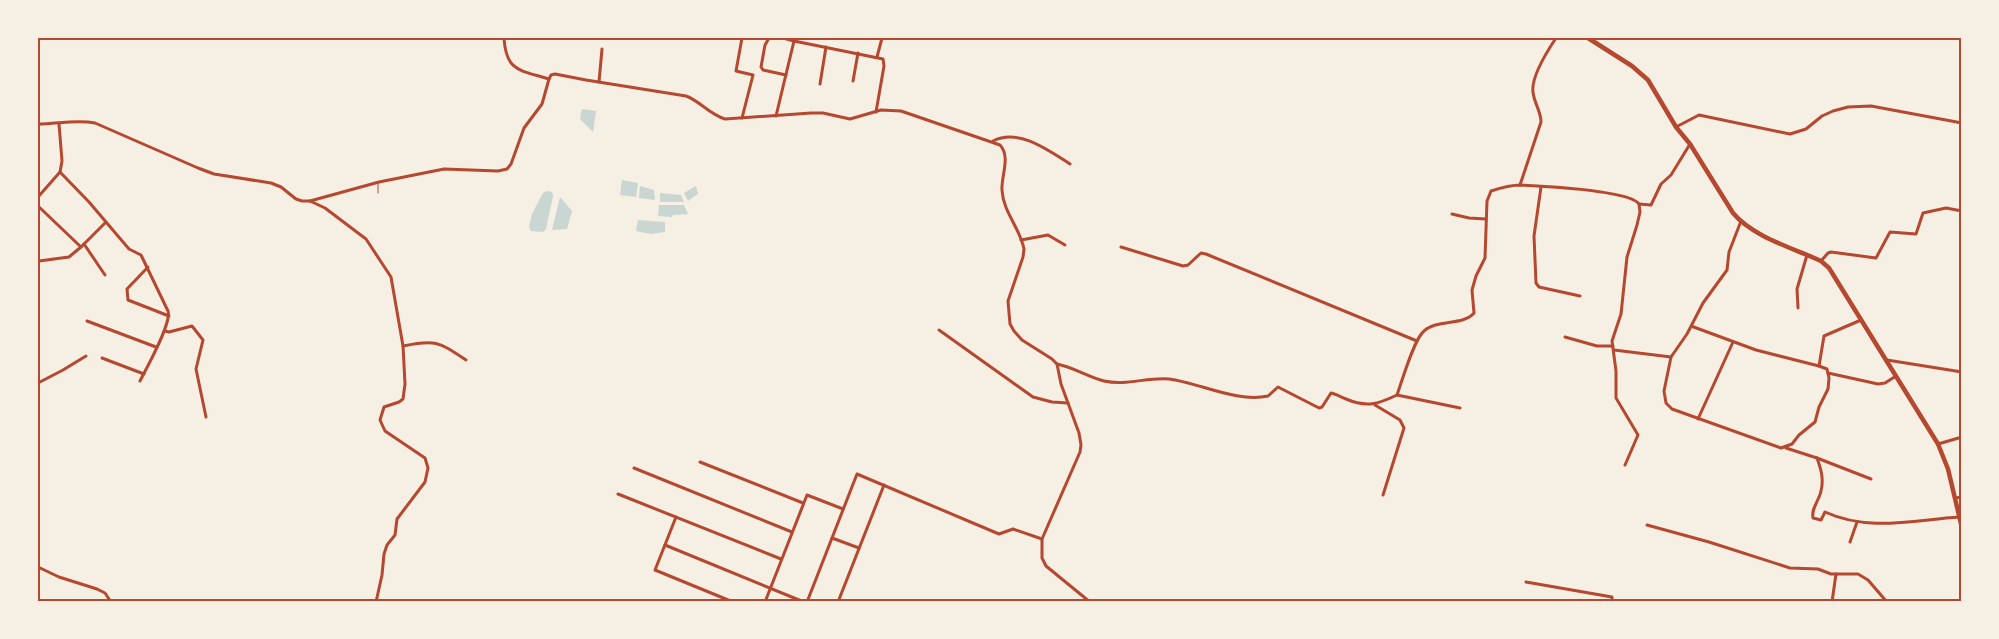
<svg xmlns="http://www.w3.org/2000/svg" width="1999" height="639" font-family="'Public Sans',sans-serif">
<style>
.water{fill:#c9d6d2}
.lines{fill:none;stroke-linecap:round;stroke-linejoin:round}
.service{stroke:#b5482f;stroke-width:1}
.minor{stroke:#b5482f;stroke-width:3}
.secondary{stroke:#b5482f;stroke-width:4.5}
.neatline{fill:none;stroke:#b5482f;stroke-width:2}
</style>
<rect width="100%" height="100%" fill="#f6efe4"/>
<g class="water">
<polygon points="582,109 596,111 593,132 580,119"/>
<polygon points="622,180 638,183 636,197 620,195"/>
<polygon points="640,186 654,190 655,200 639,198"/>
<polygon points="696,186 698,194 688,201 684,193"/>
<polygon points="548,191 552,192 553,196 546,229 543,232 531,231 529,227 532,214 543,193"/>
<polygon points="660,193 681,195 684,202 660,202"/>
<polygon points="560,197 572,211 567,229 552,230"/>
<polygon points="659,205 684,205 688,214 673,215 672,217 658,216"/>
<polygon points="638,220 665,222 665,232 651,234 636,231"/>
</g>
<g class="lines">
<polyline class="service" points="378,193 378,183"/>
<g class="minor">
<path d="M504 38C506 72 520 70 549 79"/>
<polyline points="742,38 736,71 753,75 742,118"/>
<polyline points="769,38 765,45 761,67 763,70 786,75"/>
<polyline points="783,38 794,41"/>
<polyline points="877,57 882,38"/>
<polyline points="853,81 858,53"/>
<polyline points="599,82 602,49"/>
<polyline points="820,84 826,47"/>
<polyline points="776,116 794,41 883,59 884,66 876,112"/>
<path d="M38 124C57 124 77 119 95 123L198 168 214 174 271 183 281 187 296 199 302 201H310L325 208 366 239 391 277 403 346 405 384 403 399 399 402 384 407 380 420 385 431 425 458 428 468 425 482 397 519 395 535 387 545 384 554 382 575 376 602"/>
<path d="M59 124 62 161 60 172 89 202 129 249 141 255 168 311C172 323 147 367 140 381"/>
<polyline points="1676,127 1699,115 1790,134 1806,129 1822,116 1833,111 1848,107 1871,106 1962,123"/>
<path d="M993 141C1019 128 1048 150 1070 164"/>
<path d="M1520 185 1541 122C1541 111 1534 103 1533 92 1531 77 1548 50 1556 38"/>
<polyline points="1541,187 1534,236 1536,283 1539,287 1580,296"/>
<polyline points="38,197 60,172"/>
<path d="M310 201 379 182 444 169 498 171 507 169 511 164 524 128 542 104 549 79 551 75 555 74 586 80 686 96C700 101 709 114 725 119L811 113H823L850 119 881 110 901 111 1000 145C1011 157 1001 176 1002 190 1003 212 1020 228 1024 249L1023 257 1008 301 1010 324 1014 331 1022 340 1052 359 1057 364 1061 384 1079 433 1081 445 1080 452 1042 539V558L1046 566 1090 602"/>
<polyline points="1639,204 1651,205 1661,184 1671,175 1690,144"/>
<polyline points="38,206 81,247 105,223"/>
<polyline points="1452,214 1469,218 1486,219"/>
<polyline points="1021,240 1048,235 1065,245"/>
<polyline points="84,244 105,275"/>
<polyline points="1121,247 1183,266 1188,265 1201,253 1206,254 1417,341"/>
<polyline points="38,259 39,261 69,257 81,247"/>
<polyline points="1821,261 1828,253 1831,252 1876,258 1890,232 1916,234 1923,213 1946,208 1962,211"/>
<polyline points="148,267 127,289 128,300 169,316"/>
<polyline points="1798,308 1797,289 1807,255"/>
<polyline points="87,321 156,347"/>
<polyline points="1691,326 1756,350 1819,366 1827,369 1829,378 1828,389 1819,407 1815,422 1799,435 1792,444 1781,448 1672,409 1666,403 1664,391 1671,357 1687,334 1703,303 1727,270 1729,252 1741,221"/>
<polyline points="939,330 1033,397 1052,402 1068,403"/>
<polyline points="165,331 169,332 192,326 203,340 196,369 206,417"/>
<polyline points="1565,337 1597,346 1613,346"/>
<path d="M403 346C436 339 439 342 466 360"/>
<polyline points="1614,350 1671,357"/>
<polyline points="102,358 144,374"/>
<polyline points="1887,360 1962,372"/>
<path d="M1057 364C1073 367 1088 377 1104 381 1126 386 1147 377 1169 379 1200 383 1237 403 1268 396L1278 387 1319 408 1322 407 1331 393C1336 394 1341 397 1346 399 1367 408 1378 404 1397 395 1402 381 1414 339 1424 331 1437 319 1463 326 1474 313L1472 290 1476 276 1485 258 1487 201 1491 191C1500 188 1512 185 1521 185 1540 186 1630 190 1639 204L1640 212 1637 225 1627 257 1621 314 1612 341 1616 371V398L1638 435 1625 465"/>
<polyline points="1819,366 1824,336 1861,320"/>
<polyline points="1828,373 1878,384 1885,383 1896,376"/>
<polyline points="38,383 63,370 86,356"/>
<polyline points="1397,395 1460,408"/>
<polyline points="1375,405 1400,420 1404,428 1383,495"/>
<polyline points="1698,419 1733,342"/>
<polyline points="1938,444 1962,437"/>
<path d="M1786 448 1817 458C1821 469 1824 479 1821 491 1819 501 1811 508 1813 518L1821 520 1825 512C1869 532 1913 520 1959 517"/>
<polyline points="1817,458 1871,479"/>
<polyline points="700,462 803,503"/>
<polyline points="634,468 792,532"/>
<polyline points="618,494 781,559"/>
<polyline points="1955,498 1962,497"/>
<polyline points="676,517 655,570 733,602"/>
<polyline points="1647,525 1709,542 1790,568 1818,569 1831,574 1858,574 1868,580 1887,602"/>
<polyline points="832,538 859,548"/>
<polyline points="1850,542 1857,522"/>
<polyline points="665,545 804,602"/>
<polyline points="38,567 59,577 97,589 105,593 111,602"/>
<polyline points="1526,582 1612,597 1612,602"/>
<polyline points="765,602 807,495 843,509"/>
<polyline points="807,602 857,474 999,534 1013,529 1042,539"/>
<polyline points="838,602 884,485"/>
<polyline points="1832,602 1836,574"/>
</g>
<path class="secondary" d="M1588 38 1632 66 1648 80 1676 127 1690 144 1733 213C1753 237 1793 248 1821 261L1829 268 1938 444 1948 469 1962 528"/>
</g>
<rect width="1999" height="639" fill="none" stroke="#f6efe4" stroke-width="78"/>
<rect x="39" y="39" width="1921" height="561" class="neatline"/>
</svg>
